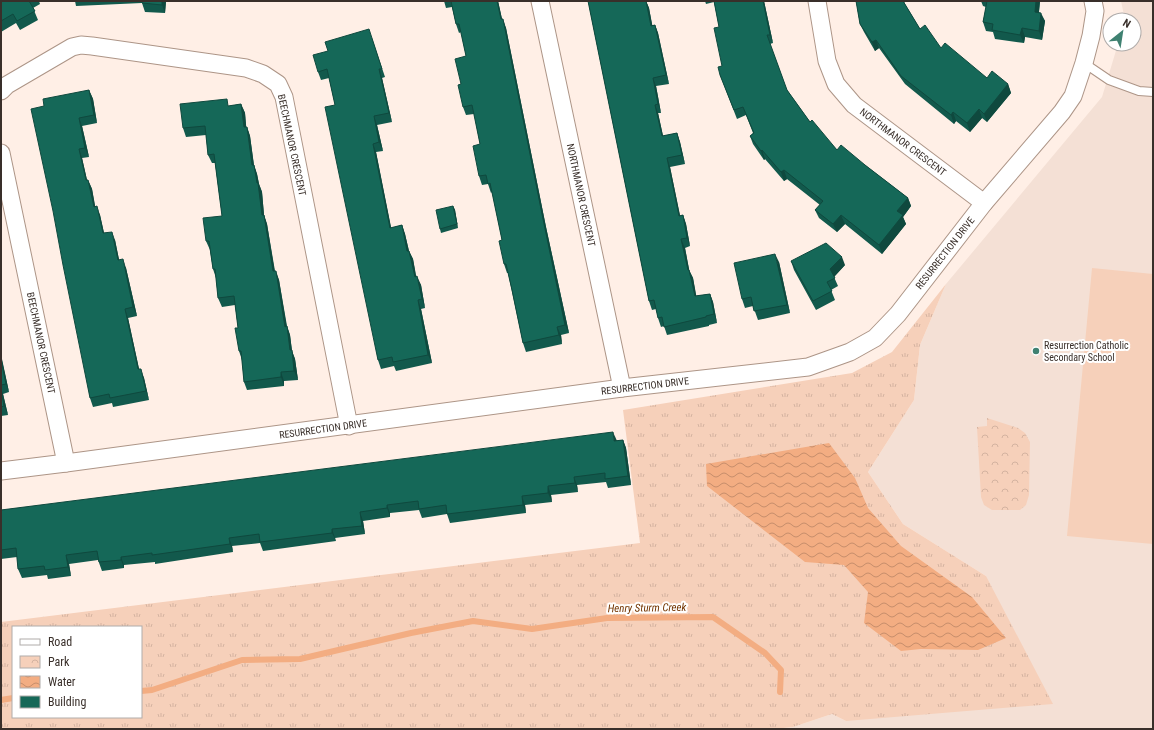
<svg xmlns="http://www.w3.org/2000/svg" width="1154" height="730" font-family="'Roboto Condensed',sans-serif">
<style>
.built{fill:#f4e0d5}
.grass{fill:url(#grass-tufts);fill-rule:evenodd}
.park{fill:url(#park-crowns)}
.pitch{fill:#f6d0ba}
.water{fill:url(#water-waves)}
.lines{fill:none;stroke-linecap:round;stroke-linejoin:round}
.stream{stroke:#f3ad82;stroke-width:6}
.lane-casing{stroke:#ad9587;stroke-width:10}
.street-casing{stroke:#ad9587;stroke-width:19}
.lane{stroke:#fff;stroke-width:8}
.street{stroke:#fff;stroke-width:17}
.wall{fill:#12594c}
.shaded-wall{fill:#0f493e}
.building{fill:#156858;stroke:#0f493e}
.poi-dot{fill:#3f8171;stroke:#fff;stroke-width:1.5}
.labels{text-anchor:middle;dominant-baseline:central;stroke-width:4;stroke-linejoin:round;paint-order:stroke}
.street-label{font-size:10px;fill:#392f2a;stroke:#fff}
.poi-label{font-size:10px;fill:#392f2a;stroke:#fff;text-anchor:start}
.water-label{font-size:11px;font-style:italic;fill:#723400;stroke:#fff}
</style>
<defs>
<pattern id="grass-tufts" width="24" height="20" patternUnits="userSpaceOnUse"><rect width="24" height="20" fill="#f6d0ba"/><path d="M3 7l-1-3M5 7V3M7 7l1-3M15 17l-1-3M17 17v-4M19 17l1-3" fill="none" stroke="#d4b3a0"/></pattern>
<pattern id="park-crowns" width="20" height="18" patternUnits="userSpaceOnUse"><rect width="20" height="18" fill="#f6d0ba"/><path d="M2 6a3 3 0 1 1 6 0M12 15a3 3 0 1 1 6 0" fill="none" stroke="#d4b3a0"/></pattern>
<pattern id="water-waves" width="16" height="10" patternUnits="userSpaceOnUse"><rect width="16" height="10" fill="#f3ad82"/><path d="M0 5q4-4 8 0t8 0" fill="none" stroke="#c68d6b"/></pattern>
</defs>
<rect width="100%" height="100%" fill="#ffefe6"/>
<polygon class="built" points="1121,1 1153,1 1153,729 774,729 793,727 832,714 846,721 986,576 903,524 868,472 914,400 920,345 946,284 1102,97 1118,44 1134,44 1134,20 1125,20"/>
<path class="grass" d="M946 284 920 345 914 400 868 472 903 524 986 576 1053 704 846 721 832 714 793 727 774 729H1V622L640 543 623 410 852 373 892 352ZM13 627H141V717H13Z"/>
<polygon class="park" points="987,418 1018,428 1025,433 1030,442 1029,495 1026,505 1020,510 992,510 984,505 981,497 977,427 987,426"/>
<polygon class="pitch" points="1092,268 1153,274 1153,544 1067,536"/>
<polygon class="water" points="829,443 855,478 868,508 901,546 972,597 1006,638 978,650 921,649 901,651 864,623 868,592 844,565 805,562 707,486 706,464"/>
<g class="lines">
<g class="stream">
<polyline points="141,691 152,690 242,660 300,659 411,633 473,621 532,629 607,618 713,617 765,653 781,670 780,692"/>
<polyline points="1,700 13,698"/>
</g>
<g class="lane-casing">
<polyline id="lane" points="1084,63 1109,80 1139,91 1153,92"/>
</g>
<g class="street-casing">
<g id="street">
<polyline points="540,1 622,388"/>
<polyline points="817,1 827,61 836,84 854,105 984,203"/>
<polyline points="1,91 7,85 72,47 81,45 92,46 246,68 263,74 278,84 284,97 349,426"/>
<polyline points="1,153 66,463"/>
<polyline points="1,471 66,463 622,388 808,367 850,352 875,338 898,314 984,203 1062,112 1073,96 1084,63 1091,36 1095,11 1093,1"/>
</g>
</g>
<use href="#lane" class="lane"/>
<use href="#street" class="street"/>
</g>
<g class="wall">
<polygon points="1,1 39,1 40,4 33,8 38,20 20,30 16,23 1,32"/>
<polygon points="75,1 166,1 165,13 145,12 142,3 76,6"/>
<polygon points="444,1 498,1 502,19 506,28 546,227 569,333 561,335 562,344 526,352 523,343 508,273 507,273 504,264 502,240 492,192 491,193 488,184 482,185 479,176 480,144 474,114 466,115 463,107 461,84 466,56 461,32 459,33 456,24 452,7 446,8"/>
<polygon points="588,1 646,1 649,8 652,25 655,25 658,33 669,84 656,86 661,113 658,113 663,136 677,133 680,142 685,164 670,167 680,216 683,215 686,224 690,246 685,248 689,270 693,278 696,296 710,294 713,302 717,323 709,325 709,326 667,335 664,326 661,327 658,318 656,309 652,310 649,301"/>
<polygon points="705,1 764,1 773,43 770,44 787,90 810,122 837,150 865,165 908,198 911,206 903,217 906,224 882,254 845,224 837,232 819,218 815,210 820,205 787,179 784,181 765,159 764,160 753,144 750,136 753,133 746,115 737,119 720,75 722,66 719,27 714,2 706,4"/>
<polygon points="856,1 904,1 905,4 920,29 941,48 987,78 1008,84 1011,93 987,122 982,118 970,132 956,121 954,124 905,84 879,48 875,51 864,32 860,24"/>
<polygon points="981,1 1040,1 1039,12 1045,21 1042,40 1025,37 1024,43 995,39 993,32 986,31 983,22 986,7 983,6"/>
<polygon points="372,38 385,77 382,78 392,122 377,125 383,151 376,152 391,228 402,225 405,234 409,251 413,259 416,277 421,285 425,308 421,309 432,363 396,371 394,366 381,369 378,360 335,105 329,78 321,80 318,72"/>
<polygon points="89,90 93,99 97,123 82,126 89,157 82,158 87,180 88,180 92,189 95,207 100,215 104,233 115,240 119,260 126,268 137,316 128,318 139,369 144,378 149,400 113,407 112,403 93,407 90,398 44,106"/>
<polygon points="241,104 245,113 246,127 247,127 250,136 254,165 257,174 259,184 262,192 264,215 267,224 275,271 279,280 287,326 290,335 292,351 295,359 298,380 284,381 284,386 247,390 244,382 242,360 239,351 238,328 235,305 222,307 218,298 216,278 213,269 210,250 206,241 222,216 215,163 212,163 208,155 206,135 186,137 183,128 229,106"/>
<polygon points="453,206 455,210 458,228 441,233 440,229"/>
<polygon points="791,261 845,265 834,277 838,286 831,290 835,300 816,310 794,270"/>
<polygon points="779,262 790,313 758,320 753,306 745,308 742,299"/>
<polygon points="1,356 9,392 3,394 8,415 1,416"/>
<polygon points="623,440 626,448 631,485 608,488 606,482 577,485 578,492 551,495 552,502 525,505 526,513 450,523 447,514 422,518 419,510 390,513 390,517 363,521 365,534 335,538 336,541 263,551 260,543 232,546 233,552 155,564 155,562 124,565 124,568 102,571 98,560 69,564 71,576 48,579 47,575 22,578 18,569 17,557 1,559 1,510"/>
</g>
<g class="shaded-wall">
<polygon points="162,1 166,1 165,13 162,5"/>
<polygon points="497,1 498,1 504,28 501,19"/>
<polygon points="646,1 649,8 654,34 651,26"/>
<polygon points="763,1 764,1 773,43 770,35"/>
<polygon points="1036,1 1040,1 1038,20 1035,12"/>
<polygon points="1041,13 1045,21 1042,40 1039,31"/>
<polygon points="503,19 506,28 546,227 569,333 565,325 543,219"/>
<polygon points="655,25 658,33 669,84 666,75"/>
<polygon points="1022,28 1025,37 1024,43 1020,35"/>
<polygon points="876,40 879,48 875,51 872,42"/>
<polygon points="379,69 382,78 392,122 389,113"/>
<polygon points="653,78 656,86 661,113 658,104"/>
<polygon points="1008,84 1011,93 987,122 984,114"/>
<polygon points="89,90 93,99 97,123 94,115"/>
<polygon points="241,104 245,113 247,136 244,127"/>
<polygon points="655,105 658,113 665,145 662,136"/>
<polygon points="979,109 982,118 970,132 967,123"/>
<polygon points="953,112 956,121 954,124 951,115"/>
<polygon points="374,116 377,125 383,151 379,142"/>
<polygon points="79,118 82,126 89,157 85,148"/>
<polygon points="247,127 250,136 255,174 252,165"/>
<polygon points="677,133 680,142 685,164 682,155"/>
<polygon points="373,144 376,152 393,237 390,228"/>
<polygon points="79,149 82,158 89,189 86,180"/>
<polygon points="762,150 765,159 764,160 761,151"/>
<polygon points="667,158 670,167 682,225 679,216"/>
<polygon points="254,165 257,174 259,184 262,192 264,215 267,224 276,280 273,271 262,215 257,183"/>
<polygon points="784,170 787,179 784,181 781,172"/>
<polygon points="88,180 92,189 97,216 94,207"/>
<polygon points="908,198 911,206 903,217 906,224 882,254 879,245 897,211"/>
<polygon points="97,206 100,215 106,242 103,233"/>
<polygon points="453,206 455,210 458,228 457,224"/>
<polygon points="683,215 686,224 690,246 687,238"/>
<polygon points="841,215 845,224 837,232 833,224"/>
<polygon points="402,225 405,234 411,260 407,251"/>
<polygon points="112,232 115,240 121,269 118,260"/>
<polygon points="681,239 685,248 691,279 688,270"/>
<polygon points="409,251 413,259 418,286 415,277"/>
<polygon points="775,254 779,262 790,313 787,305"/>
<polygon points="842,257 845,265 833,278 830,269"/>
<polygon points="123,259 126,268 137,316 133,307"/>
<polygon points="689,270 693,278 698,305 695,296"/>
<polygon points="276,271 279,280 288,335 285,327"/>
<polygon points="417,276 421,285 425,308 422,299"/>
<polygon points="710,294 713,302 717,323 714,314"/>
<polygon points="418,300 421,309 432,363 428,355"/>
<polygon points="125,309 128,318 141,378 138,369"/>
<polygon points="287,326 290,335 292,351 295,359 298,380 294,371 290,350"/>
<polygon points="557,327 561,335 562,344 559,335"/>
<polygon points="1,356 2,359 9,392 6,384 1,360"/>
<polygon points="141,369 144,378 149,400 146,391"/>
<polygon points="281,372 284,381 284,386 281,377"/>
<polygon points="1,388 3,394 8,415 4,406"/>
<polygon points="613,432 617,441 614,441"/>
<polygon points="623,440 626,448 631,485 628,476"/>
<polygon points="574,477 577,485 578,492 575,483"/>
<polygon points="548,486 551,495 552,502 548,493"/>
<polygon points="522,496 525,505 526,513 523,505"/>
<polygon points="387,505 390,513 390,517 387,508"/>
<polygon points="360,512 363,521 365,534 362,526"/>
<polygon points="332,529 336,541 332,533"/>
<polygon points="229,538 232,546 233,552 230,544"/>
<polygon points="66,555 69,564 71,576 68,567"/>
<polygon points="121,557 124,565 124,568 121,560"/>
</g>
<g class="building">
<polygon points="1,1 29,1 35,11 17,21 13,14 1,21"/>
<polygon points="142,1 162,1 162,5 142,3"/>
<polygon points="451,1 497,1 501,19 503,19 543,219 565,325 557,327 559,335 523,343 512,290 506,264 504,264 499,241 502,240 490,183 488,184 486,175 479,176 473,146 480,144 472,105 463,107 458,85 461,84 455,59 466,56 459,24 456,24"/>
<polygon points="588,1 646,1 651,26 655,25 666,75 653,78 658,104 655,105 662,136 677,133 682,155 667,158 679,216 683,215 687,238 681,239 688,270 689,270 695,296 710,294 714,314 706,316 706,317 664,327 662,317 658,318 654,300 649,301"/>
<polygon points="714,1 763,1 770,35 767,35 787,90 810,122 812,120 837,150 841,145 865,165 908,198 897,211 903,215 879,245 841,215 833,224 815,210 823,201 784,170 781,172 762,150 761,151 750,136 754,133 743,107 734,110 720,75 718,67 722,66 714,28 719,27"/>
<polygon points="856,1 903,1 920,29 925,25 941,48 945,43 987,78 992,71 1008,84 984,114 979,109 967,123 953,112 951,115 901,76 876,40 872,42 860,24"/>
<polygon points="987,1 1036,1 1035,12 1041,13 1039,31 1022,28 1020,35 992,30 993,24 983,22"/>
<polygon points="369,29 382,69 379,69 389,113 374,116 379,142 373,144 390,228 402,225 407,251 409,251 415,277 417,276 422,299 418,300 428,355 393,362 392,357 378,360 325,107 335,105 327,69 318,72 313,55 328,51 325,42"/>
<polygon points="89,90 94,115 79,118 85,148 79,149 86,180 88,180 94,207 97,206 103,233 112,232 118,260 123,259 133,307 125,309 138,369 141,369 146,391 110,398 109,394 90,398 63,265 53,211 31,109 44,106 43,99"/>
<polygon points="227,99 228,106 241,104 244,127 247,127 252,165 254,165 257,183 258,183 262,215 264,215 273,271 276,271 285,327 287,326 290,350 292,350 294,371 281,372 281,377 244,382 241,351 239,351 235,328 238,328 234,296 218,298 215,269 213,269 209,241 206,241 203,218 222,216 214,154 208,155 205,126 183,128 180,104"/>
<polygon points="453,206 457,224 440,229 436,210"/>
<polygon points="826,243 842,257 830,269 835,278 827,282 832,291 813,301 791,261"/>
<polygon points="775,254 787,305 754,311 751,297 742,299 734,263"/>
<polygon points="1,360 6,384 1,385"/>
<polygon points="1,390 4,406 1,407"/>
<polygon points="613,432 614,441 623,440 628,476 605,479 605,473 574,477 575,483 548,486 548,493 522,496 523,505 447,514 446,505 419,509 418,501 387,505 387,508 360,512 362,526 332,529 332,533 260,542 259,534 229,538 230,544 152,555 152,553 121,557 121,560 99,562 97,551 66,555 68,567 45,570 44,566 18,569 16,548 1,550 1,510"/>
</g>
<circle class="poi-dot" cx="1036" cy="351" r="4"/>
<g class="labels">
<g class="street-label">
<text transform="translate(903 142) rotate(37)">NORTHMANOR CRESCENT</text>
<text transform="translate(292 145) rotate(78)">BEECHMANOR CRESCENT</text>
<text transform="translate(581 195) rotate(78)">NORTHMANOR CRESCENT</text>
<text transform="translate(945 253) rotate(-52)">RESURRECTION DRIVE</text>
<text transform="translate(41 343) rotate(78)">BEECHMANOR CRESCENT</text>
<text transform="translate(645 386) rotate(-7)">RESURRECTION DRIVE</text>
<text transform="translate(323 429) rotate(-8)">RESURRECTION DRIVE</text>
</g>
<g class="poi-label">
<text x="1044" y="345">Resurrection Catholic<tspan x="1044" dy="12">Secondary School</tspan></text>
</g>
<g class="water-label">
<text transform="translate(647 608) rotate(-1)">Henry Sturm Creek</text>
</g>
</g>
<rect width="1154" height="730" fill="none" stroke="#392f2a" stroke-width="4"/>
<rect x="12" y="626" width="130" height="92" fill="#ffffff" stroke="#b0acaa"/>
<rect x="20" y="639" width="20" height="6" fill="#ffffff" stroke="#b0acaa"/>
<text x="48" y="646" font-size="12" fill="#392f2a">Road</text>
<rect x="20" y="656" width="20" height="12" fill="url(#park-crowns)" stroke="#b0acaa"/>
<text x="48" y="666" font-size="12" fill="#392f2a">Park</text>
<rect x="20" y="676" width="20" height="12" fill="url(#water-waves)" stroke="#b0acaa"/>
<text x="48" y="686" font-size="12" fill="#392f2a">Water</text>
<rect x="20" y="696" width="20" height="12" fill="#156858" stroke="#b0acaa"/>
<text x="48" y="706" font-size="12" fill="#392f2a">Building</text>
<g transform="translate(1122 32) rotate(30)"><circle r="19" fill="#ffffff" stroke="#b0acaa"/>
<path d="M0-3L7 15L0 10L-7 15Z" fill="#3f8171"/>
<text y="-6" font-size="11" font-weight="bold" text-anchor="middle" fill="#392f2a">N</text>
</g>
</svg>
